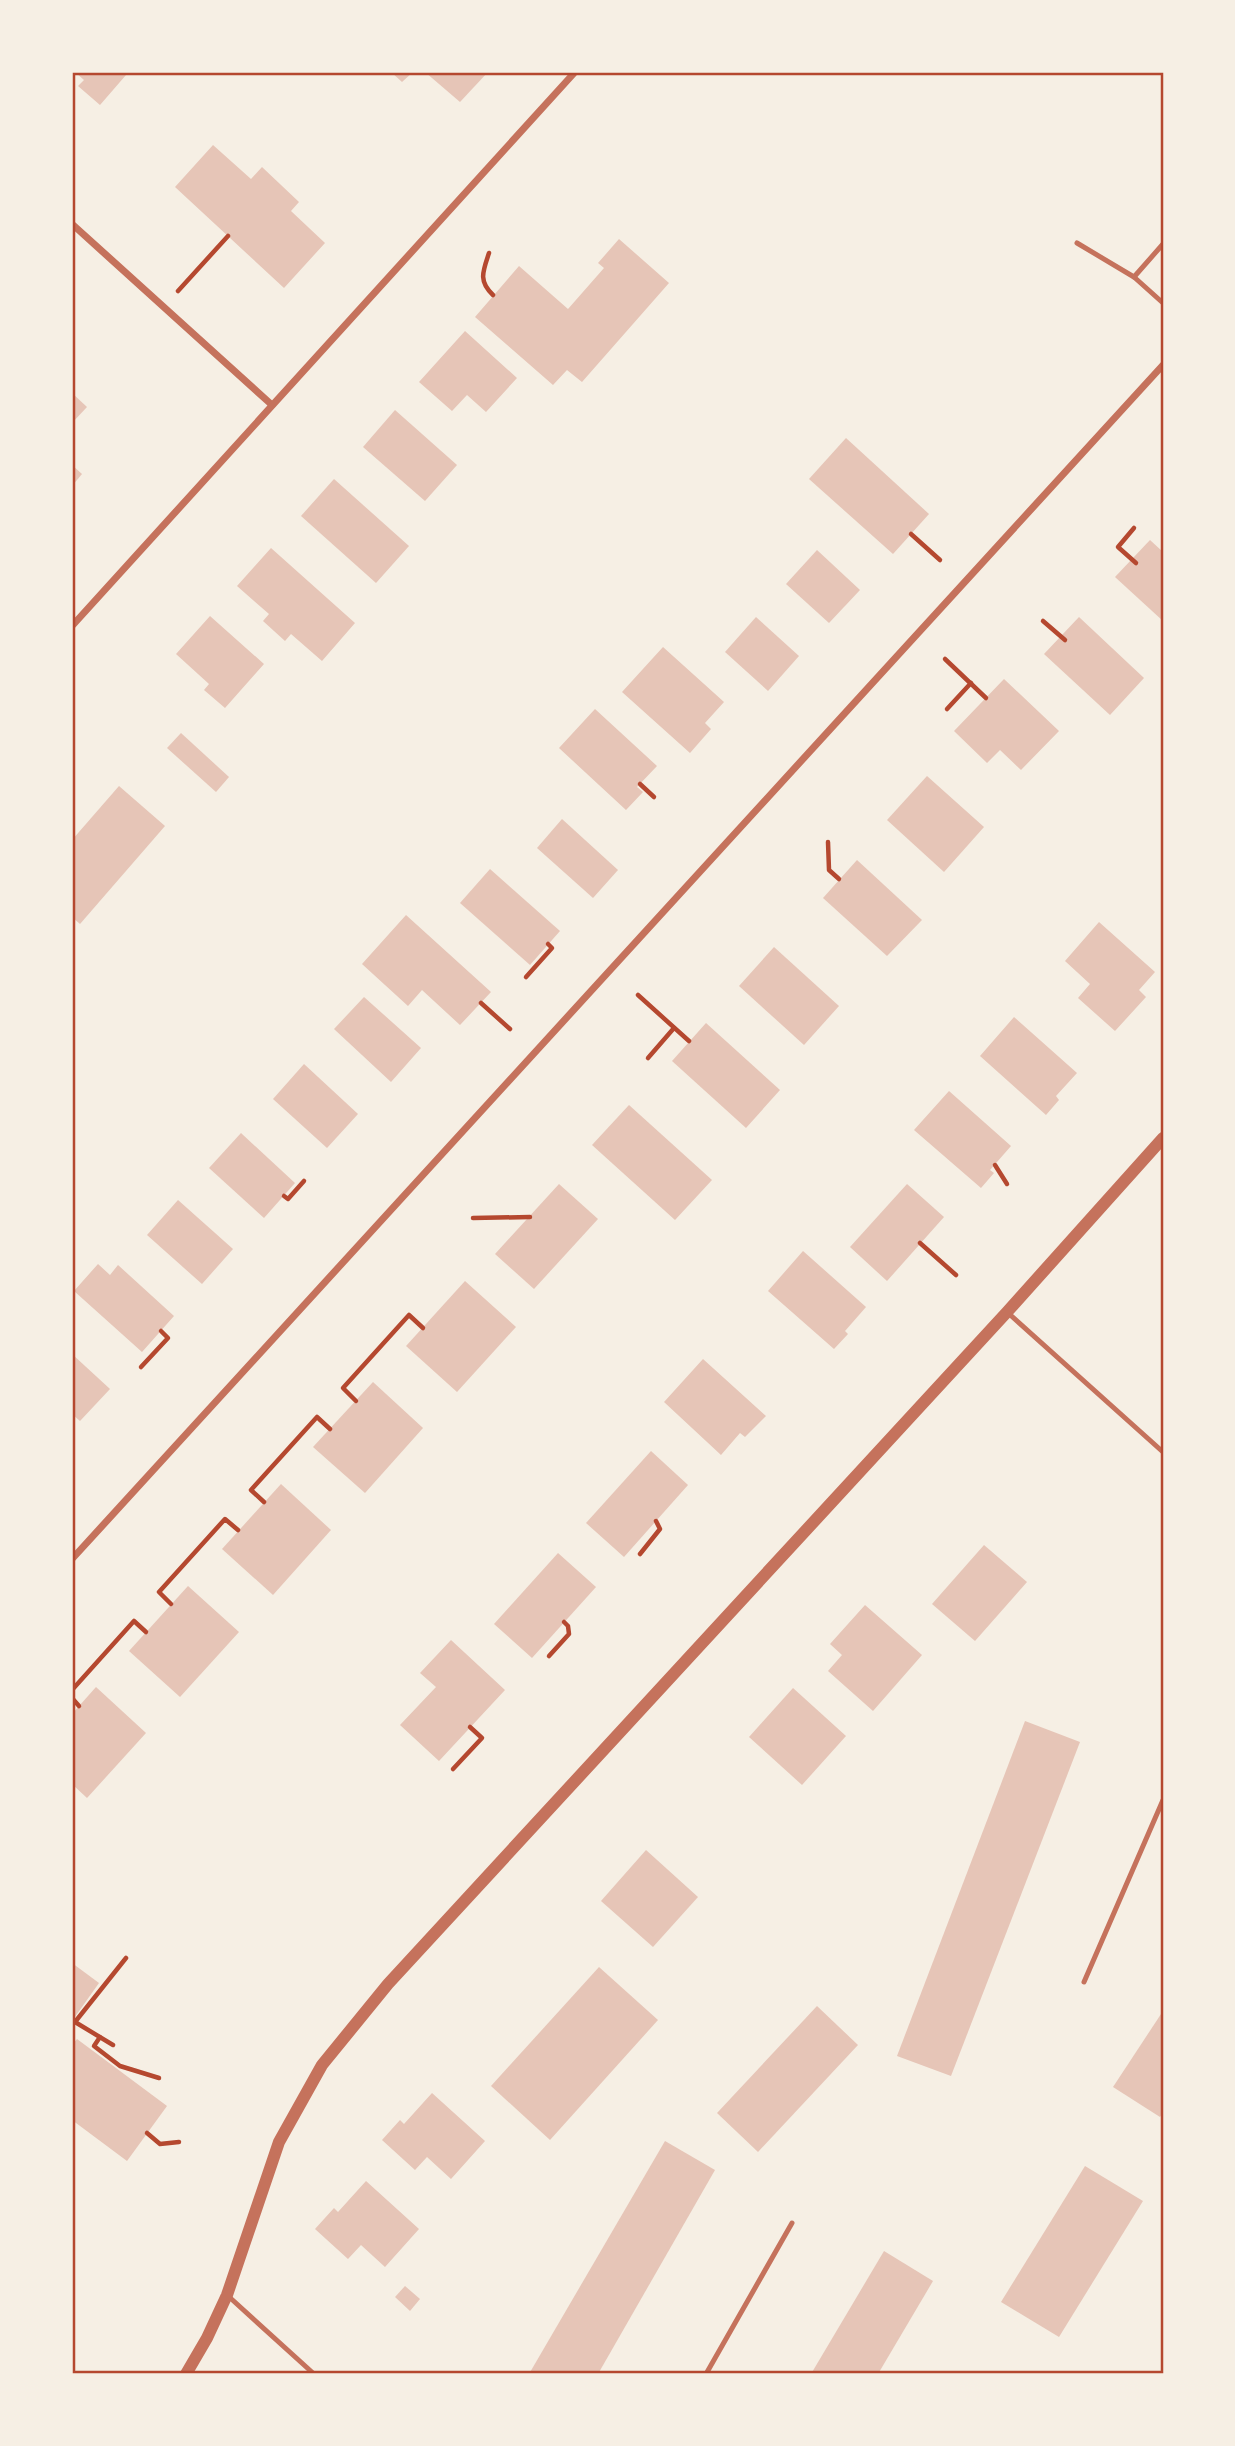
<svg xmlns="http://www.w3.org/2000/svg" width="1235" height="2446" font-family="'Archivo Narrow',sans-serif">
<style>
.building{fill:#e6c5b7}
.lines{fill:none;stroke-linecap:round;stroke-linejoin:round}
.path{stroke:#b5482f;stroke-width:4.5}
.service{stroke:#c5725c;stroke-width:5}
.minor{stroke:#c5725c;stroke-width:7}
.tertiary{stroke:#c5725c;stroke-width:12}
.neatline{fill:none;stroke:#b5482f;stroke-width:2.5}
</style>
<rect width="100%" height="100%" fill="#f6efe4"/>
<g class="building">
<polygon points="75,72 122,72 126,75 100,105 78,86 84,80"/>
<polygon points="391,72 413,72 402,82"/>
<polygon points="425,72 488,72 460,102"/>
<polygon points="213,145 251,179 262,167 299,202 291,211 325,243 284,288 175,187"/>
<polygon points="619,239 669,283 582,382 567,370 553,385 475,317 519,266 568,309 604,268 598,263"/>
<polygon points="465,331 517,378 486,412 467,395 452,411 419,382"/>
<polygon points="72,393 87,407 72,423"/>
<polygon points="395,410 457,465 425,501 363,447"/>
<polygon points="846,438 929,514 893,554 809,479"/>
<polygon points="72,465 82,474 72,486"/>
<polygon points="334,479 409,546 376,583 301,516"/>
<polygon points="1150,540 1163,552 1163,621 1115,577"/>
<polygon points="271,548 355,623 322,661 291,634 285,641 263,621 269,614 237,586"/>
<polygon points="817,550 860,590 829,623 786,584"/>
<polygon points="210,616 264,664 225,708 204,690 209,684 176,654"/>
<polygon points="756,617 799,656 768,691 725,652"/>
<polygon points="1079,617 1144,678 1110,715 1044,654"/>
<polygon points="663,647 724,702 705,723 711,729 690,753 622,692"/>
<polygon points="1004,679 1059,731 1021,770 1000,750 987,763 954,731"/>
<polygon points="595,709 657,766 637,787 643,792 626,810 559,748"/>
<polygon points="181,733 229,777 216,792 167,748"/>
<polygon points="927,776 984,827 944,872 887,820"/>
<polygon points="119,786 165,826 80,924 72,917 72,840"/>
<polygon points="562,819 618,870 593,898 537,848"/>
<polygon points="857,860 922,920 887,956 823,898"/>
<polygon points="490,869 560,931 530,965 460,903"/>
<polygon points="406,915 491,992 460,1025 422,990 408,1006 362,964"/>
<polygon points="1099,922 1155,972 1139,990 1146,997 1115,1031 1078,998 1090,984 1065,961"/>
<polygon points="774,947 839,1006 804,1045 739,986"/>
<polygon points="364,997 421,1048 391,1082 334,1029"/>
<polygon points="1014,1017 1077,1073 1056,1096 1059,1100 1046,1115 980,1056"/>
<polygon points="706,1023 780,1090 746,1128 672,1061"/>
<polygon points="304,1064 358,1114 327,1148 273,1099"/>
<polygon points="949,1091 1011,1146 990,1170 994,1173 981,1188 914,1130"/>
<polygon points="629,1105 712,1180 675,1220 592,1145"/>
<polygon points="241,1133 295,1183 264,1218 209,1168"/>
<polygon points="559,1184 598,1219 534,1289 495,1254"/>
<polygon points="907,1184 944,1217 887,1281 850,1247"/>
<polygon points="178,1200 233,1249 202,1284 147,1235"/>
<polygon points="803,1251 866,1307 845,1331 848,1334 834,1349 768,1291"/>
<polygon points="98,1264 110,1275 118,1265 174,1316 142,1352 74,1291"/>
<polygon points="465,1281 516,1327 457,1392 406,1346"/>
<polygon points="72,1354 110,1389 80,1421 72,1414"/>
<polygon points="703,1359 766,1416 745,1437 740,1433 721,1455 664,1402"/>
<polygon points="373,1382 423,1428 365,1493 313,1447"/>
<polygon points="651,1451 688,1485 624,1557 586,1523"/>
<polygon points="281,1484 331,1530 273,1595 222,1549"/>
<polygon points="984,1545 1027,1582 975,1641 932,1604"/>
<polygon points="558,1553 596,1587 532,1658 494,1624"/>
<polygon points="188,1586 239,1632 180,1697 129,1651"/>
<polygon points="865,1605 922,1655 873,1711 828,1671 842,1655 830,1644"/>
<polygon points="451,1640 505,1690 439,1761 400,1725 436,1687 420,1673"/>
<polygon points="96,1687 146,1733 87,1798 72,1784 72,1714"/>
<polygon points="793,1688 846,1736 802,1785 749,1737"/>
<polygon points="1025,1721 1080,1742 951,2076 897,2056"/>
<polygon points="646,1850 698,1897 653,1947 601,1901"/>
<polygon points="72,1963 99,1983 72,2021"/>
<polygon points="599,1967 658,2020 550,2140 491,2086"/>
<polygon points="817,2006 858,2045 758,2152 717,2113"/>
<polygon points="1163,2011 1163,2112 1160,2117 1113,2087"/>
<polygon points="77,2039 167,2106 127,2161 72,2120 72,2045"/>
<polygon points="432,2093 485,2141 451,2179 427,2157 415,2170 382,2140 400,2120 404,2124"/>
<polygon points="665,2141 715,2170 598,2374 529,2374"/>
<polygon points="1085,2166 1143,2201 1059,2337 1001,2302"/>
<polygon points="366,2181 419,2229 385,2267 361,2245 348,2259 315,2229 334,2208 338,2212"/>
<polygon points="884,2251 933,2281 878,2374 811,2374"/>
<polygon points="405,2286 420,2299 410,2311 395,2297"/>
</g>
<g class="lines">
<g class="path">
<path d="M489 253C483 271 478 281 493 295"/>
<polyline points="178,291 228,236"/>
<polyline points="1134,528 1118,547 1136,563"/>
<polyline points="911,534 940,560"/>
<polyline points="1043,621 1065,640"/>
<polyline points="945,659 986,698"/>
<polyline points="947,709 971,683"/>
<polyline points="640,784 654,797"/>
<polyline points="828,842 829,870 839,879"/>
<polyline points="526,977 552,948 548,944"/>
<polyline points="638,995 689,1041"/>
<polyline points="481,1003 510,1029"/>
<polyline points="648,1058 674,1028"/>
<polyline points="995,1165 1007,1184"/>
<polyline points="284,1196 288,1199 304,1181"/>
<polyline points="473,1218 530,1217"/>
<polyline points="920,1243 956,1275"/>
<polyline points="141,1367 168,1338 161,1331"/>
<polyline points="356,1401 343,1388 409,1315 423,1328"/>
<polyline points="264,1502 251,1490 317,1417 330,1429"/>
<polyline points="640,1554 660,1529 656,1521"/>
<polyline points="171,1604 159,1592 225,1519 238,1530"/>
<polyline points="549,1656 569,1634 568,1626 564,1622"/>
<polyline points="72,1690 134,1621 146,1632"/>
<polyline points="72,1698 79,1706"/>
<polyline points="453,1769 482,1738 470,1727"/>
<polyline points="100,2037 94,2046 120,2066 159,2078"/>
<polyline points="113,2045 75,2022 126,1958"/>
<polyline points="147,2133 160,2144 179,2142"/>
</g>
<g class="service">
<polyline points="1077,243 1134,277 1163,303"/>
<polyline points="1134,277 1163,244"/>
<polyline points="1007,1312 1163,1452"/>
<polyline points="1084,1982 1163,1800"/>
<polyline points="227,2295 314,2374"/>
<polyline points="706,2374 792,2223"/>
</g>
<g class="minor">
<polyline points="72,224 272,405"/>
<polyline points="72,626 575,72"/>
<polyline points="72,1559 1163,365"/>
</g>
<polyline class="tertiary" points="186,2374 207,2338 227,2295 279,2142 322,2065 388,1984 1007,1312 1163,1138"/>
</g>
<rect width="1235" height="2446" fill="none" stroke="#f6efe4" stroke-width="147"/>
<rect x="74" y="74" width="1088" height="2298" class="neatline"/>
</svg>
